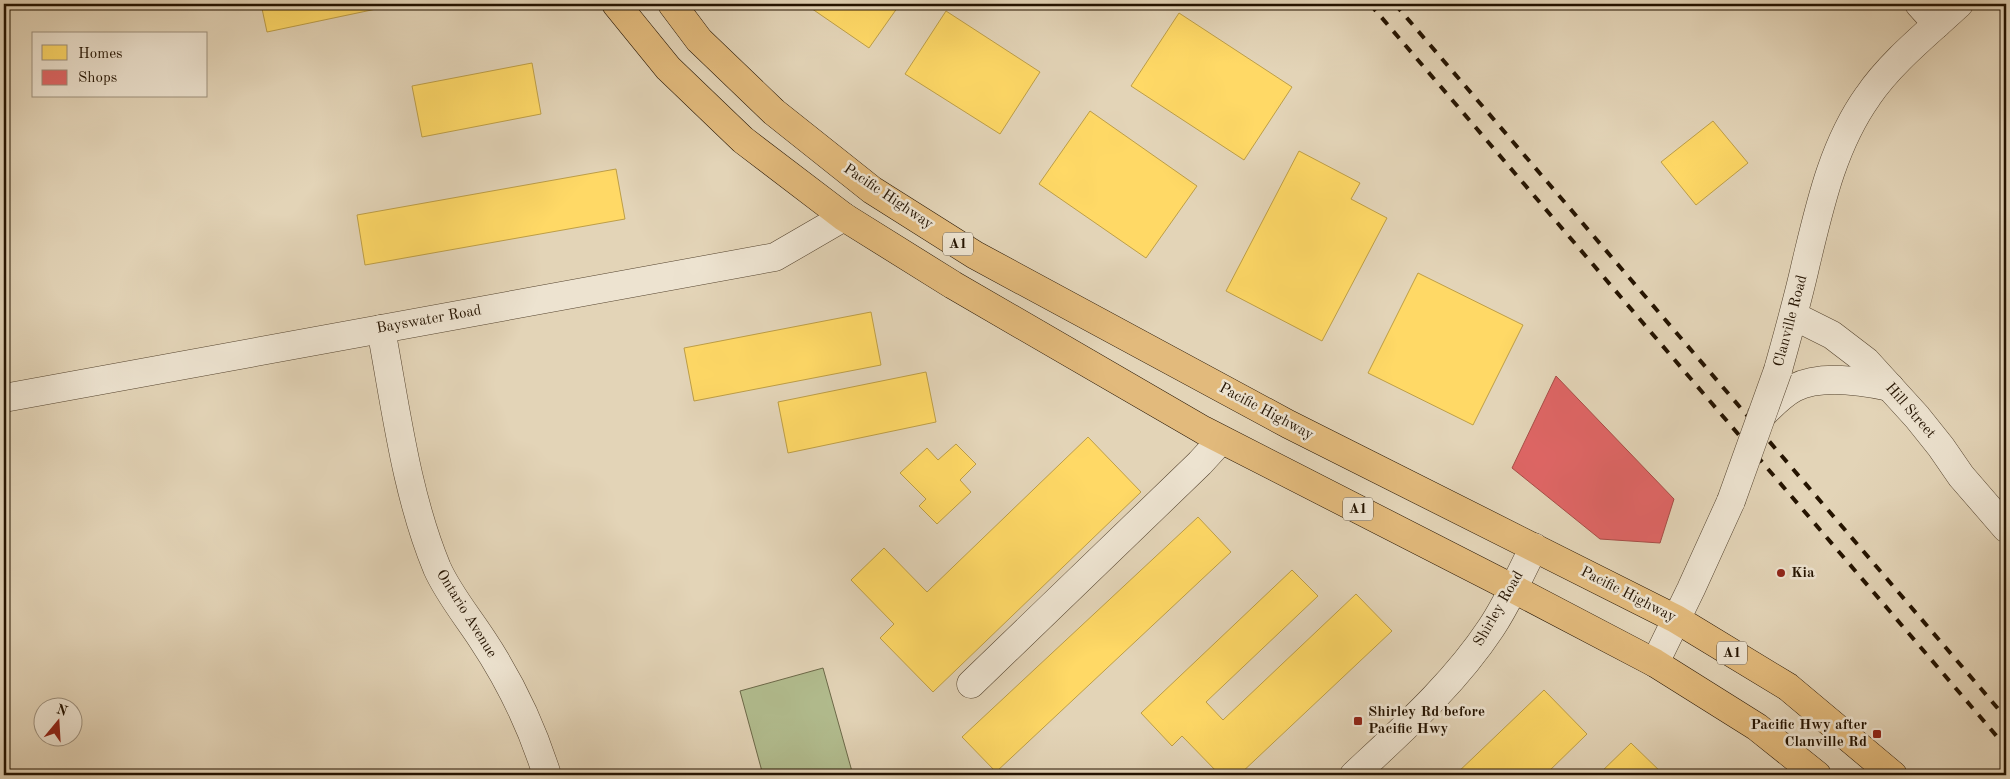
<svg xmlns="http://www.w3.org/2000/svg" width="2010" height="779" font-family="'Old Standard TT',serif">
<style>
.green{fill:#b2bd8f;stroke:#6b6848}
.homes{fill:#ffd966;stroke:#bd9e47}
.shops{fill:#e06666;stroke:#a84d47}
.lines{fill:none;stroke-linecap:round;stroke-linejoin:round}
.minor-casing{stroke:#54432e;stroke-width:29}
.highway-casing{stroke:#241300;stroke-width:29}
.minor{stroke:#ede3d0;stroke-width:28}
.highway{stroke:#e2ba7c;stroke-width:28}
.rail{stroke:#241300;stroke-width:4;stroke-dasharray:9 9;stroke-linecap:butt}
.minor-bridge-casing{stroke:#54432e;stroke-width:29;stroke-linecap:butt}
.minor-bridge{stroke:#ede3d0;stroke-width:28}
.poi-dot{fill:#8f2418;stroke:#ede3d0;stroke-width:2}
.labels{text-anchor:middle;dominant-baseline:central;stroke-width:5;stroke-linejoin:round;paint-order:stroke}
.shield{fill:#ede3d0;stroke:#60513e;stroke-width:1}
.shield-label{font-size:14px;font-weight:bold;fill:#241300}
.street-label{font-size:15px;fill:#241300;stroke:#ede3d0}
.poi-label{font-size:15px;font-weight:bold;fill:#241300;stroke:#ede3d0;text-anchor:start}
</style>
<rect width="100%" height="100%" fill="#e3d4b7"/>
<filter id="stains"><feTurbulence type="fractalNoise" baseFrequency=".004" numOctaves="4"/><feColorMatrix values="0 0 0 0 .2 0 0 0 0 .09 0 0 0 0 .02 0 0 0 .5 -.17"/></filter>
<radialGradient id="worn" r=".72"><stop offset=".6" stop-color="#630" stop-opacity="0"/><stop offset="1" stop-color="#630" stop-opacity=".3"/></radialGradient>
<polygon class="green" points="823,668 853,775 763,775 740,691"/>
<g class="homes">
<polygon points="261,4 400,4 267,32"/>
<polygon points="805,4 900,4 869,48"/>
<polygon points="946,11 1040,72 1000,134 905,74"/>
<polygon points="1179,13 1292,87 1244,160 1131,86"/>
<polygon points="532,63 541,114 422,137 412,86"/>
<polygon points="1090,111 1197,186 1146,258 1039,184"/>
<polygon points="1713,121 1748,163 1696,205 1661,162"/>
<polygon points="1299,151 1360,183 1351,199 1387,218 1322,341 1226,291"/>
<polygon points="616,169 625,219 365,265 357,215"/>
<polygon points="1418,273 1523,325 1473,425 1368,373"/>
<polygon points="871,312 881,365 694,401 684,348"/>
<polygon points="926,372 936,422 788,453 778,402"/>
<polygon points="1088,437 1141,492 933,692 880,638 894,624 851,580 884,548 927,592"/>
<polygon points="956,444 976,464 960,480 971,492 937,524 919,506 926,499 900,473 927,448 938,460"/>
<polygon points="1198,517 1231,552 996,772 962,737"/>
<polygon points="1292,570 1318,596 1206,702 1223,720 1356,594 1392,631 1239,775 1220,775 1182,736 1172,746 1141,713"/>
<polygon points="1544,690 1587,734 1545,775 1455,775"/>
<polygon points="1631,743 1664,775 1598,775"/>
</g>
<polygon class="shops" points="1556,376 1674,499 1660,543 1600,539 1512,468"/>
<g class="lines">
<g class="minor-casing">
<g id="minor">
<polyline points="1919,4 1937,24"/>
<polyline points="1794,316 1832,335 1866,361 1917,417 1941,447 1961,476 2006,528"/>
<path d="M381 329C396 409 406 493 437 568 448 593 467 616 482 639 510 681 532 727 547 775"/>
<path d="M1778 370C1788 334 1798 299 1806 263 1820 205 1833 145 1868 96 1891 62 1929 32 1959 4"/>
<polyline points="4,398 775,257 844,217"/>
<path d="M1761 416C1771 406 1781 395 1794 388 1821 374 1862 381 1890 387"/>
<polyline points="1655,663 1691,589 1731,501"/>
<polyline points="971,684 1200,463 1221,440"/>
<path d="M1354 775C1403 729 1454 684 1491 628 1508 603 1520 574 1534 547"/>
</g>
</g>
<g class="highway-casing">
<g id="highway">
<polyline points="616,4 668,68 743,140 844,217 953,285 1203,430 1512,588 1655,663 1757,727 1817,775"/>
<polyline points="672,4 699,40 774,112 872,190 975,255 1288,424 1676,619 1788,687 1893,775"/>
</g>
</g>
<use href="#minor" class="minor"/>
<use href="#highway" class="highway"/>
<g class="rail">
<polyline points="1370,4 2006,747"/>
<polyline points="1395,4 2006,718"/>
</g>
<g class="minor-bridge-casing">
<polyline id="minor-bridge" points="1731,501 1778,370"/>
</g>
<use href="#minor-bridge" class="minor-bridge"/>
</g>
<g class="poi-dot">
<circle cx="1781" cy="573" r="5"/>
<rect x="1353" y="716" width="10" height="10" rx="2.5"/>
<rect x="1872" y="729" width="10" height="10" rx="2.5"/>
</g>
<g class="labels">
<g class="shield">
<rect x="943" y="232.5" width="30" height="23" rx="4"/>
<rect x="1343" y="497.5" width="30" height="23" rx="4"/>
<rect x="1717" y="641.5" width="30" height="23" rx="4"/>
</g>
<g class="shield-label">
<text x="958" y="244">A1</text>
<text x="1358" y="509">A1</text>
<text x="1732" y="653">A1</text>
</g>
<g class="street-label">
<text transform="translate(888 197) rotate(34)">Pacific Highway</text>
<text transform="translate(429 320) rotate(-10)">Bayswater Road</text>
<text transform="translate(1791 321) rotate(-75)">Clanville Road</text>
<text transform="translate(1910 411) rotate(49)">Hill Street</text>
<text transform="translate(1266 412) rotate(28)">Pacific Highway</text>
<text transform="translate(1628 595) rotate(27)">Pacific Highway</text>
<text transform="translate(1499 609) rotate(-60)">Shirley Road</text>
<text transform="translate(466 614) rotate(58)">Ontario Avenue</text>
</g>
<g class="poi-label">
<text x="1791" y="573">Kia</text>
<text x="1368" y="712">Shirley Rd before<tspan x="1368" dy="17">Pacific Hwy</tspan></text>
<text x="1867" y="725" text-anchor="end">Pacific Hwy after<tspan x="1867" dy="17">Clanville Rd</tspan></text>
</g>
</g>
<rect width="2010" height="779" fill="none" stroke="#e3d4b7" stroke-width="20"/>
<rect x="5" y="5" width="2000" height="769" fill="none" stroke="#241300" stroke-width="2.5"/>
<rect x="10" y="10" width="1990" height="759" fill="none" stroke="#241300"/>
<rect x="32" y="32" width="175" height="65" fill="#ede3d0" stroke="#9d907d"/>
<rect x="42" y="45" width="25" height="15" fill="#ffd966" stroke="#9d907d"/>
<text x="78" y="58" font-size="15" fill="#241300">Homes</text>
<rect x="42" y="70" width="25" height="15" fill="#e06666" stroke="#9d907d"/>
<text x="78" y="82" font-size="15" fill="#241300">Shops</text>
<g transform="translate(58 722) rotate(18)"><circle r="24" fill="#ede3d0" stroke="#9d907d"/>
<path d="M0-4L9 19L0 12L-9 19Z" fill="#8f2418"/>
<text y="-8" font-size="14" font-weight="bold" text-anchor="middle" fill="#241300">N</text>
</g>
<rect width="100%" height="100%" filter="url(#stains)"/>
<rect width="100%" height="100%" fill="url(#worn)"/>
</svg>
